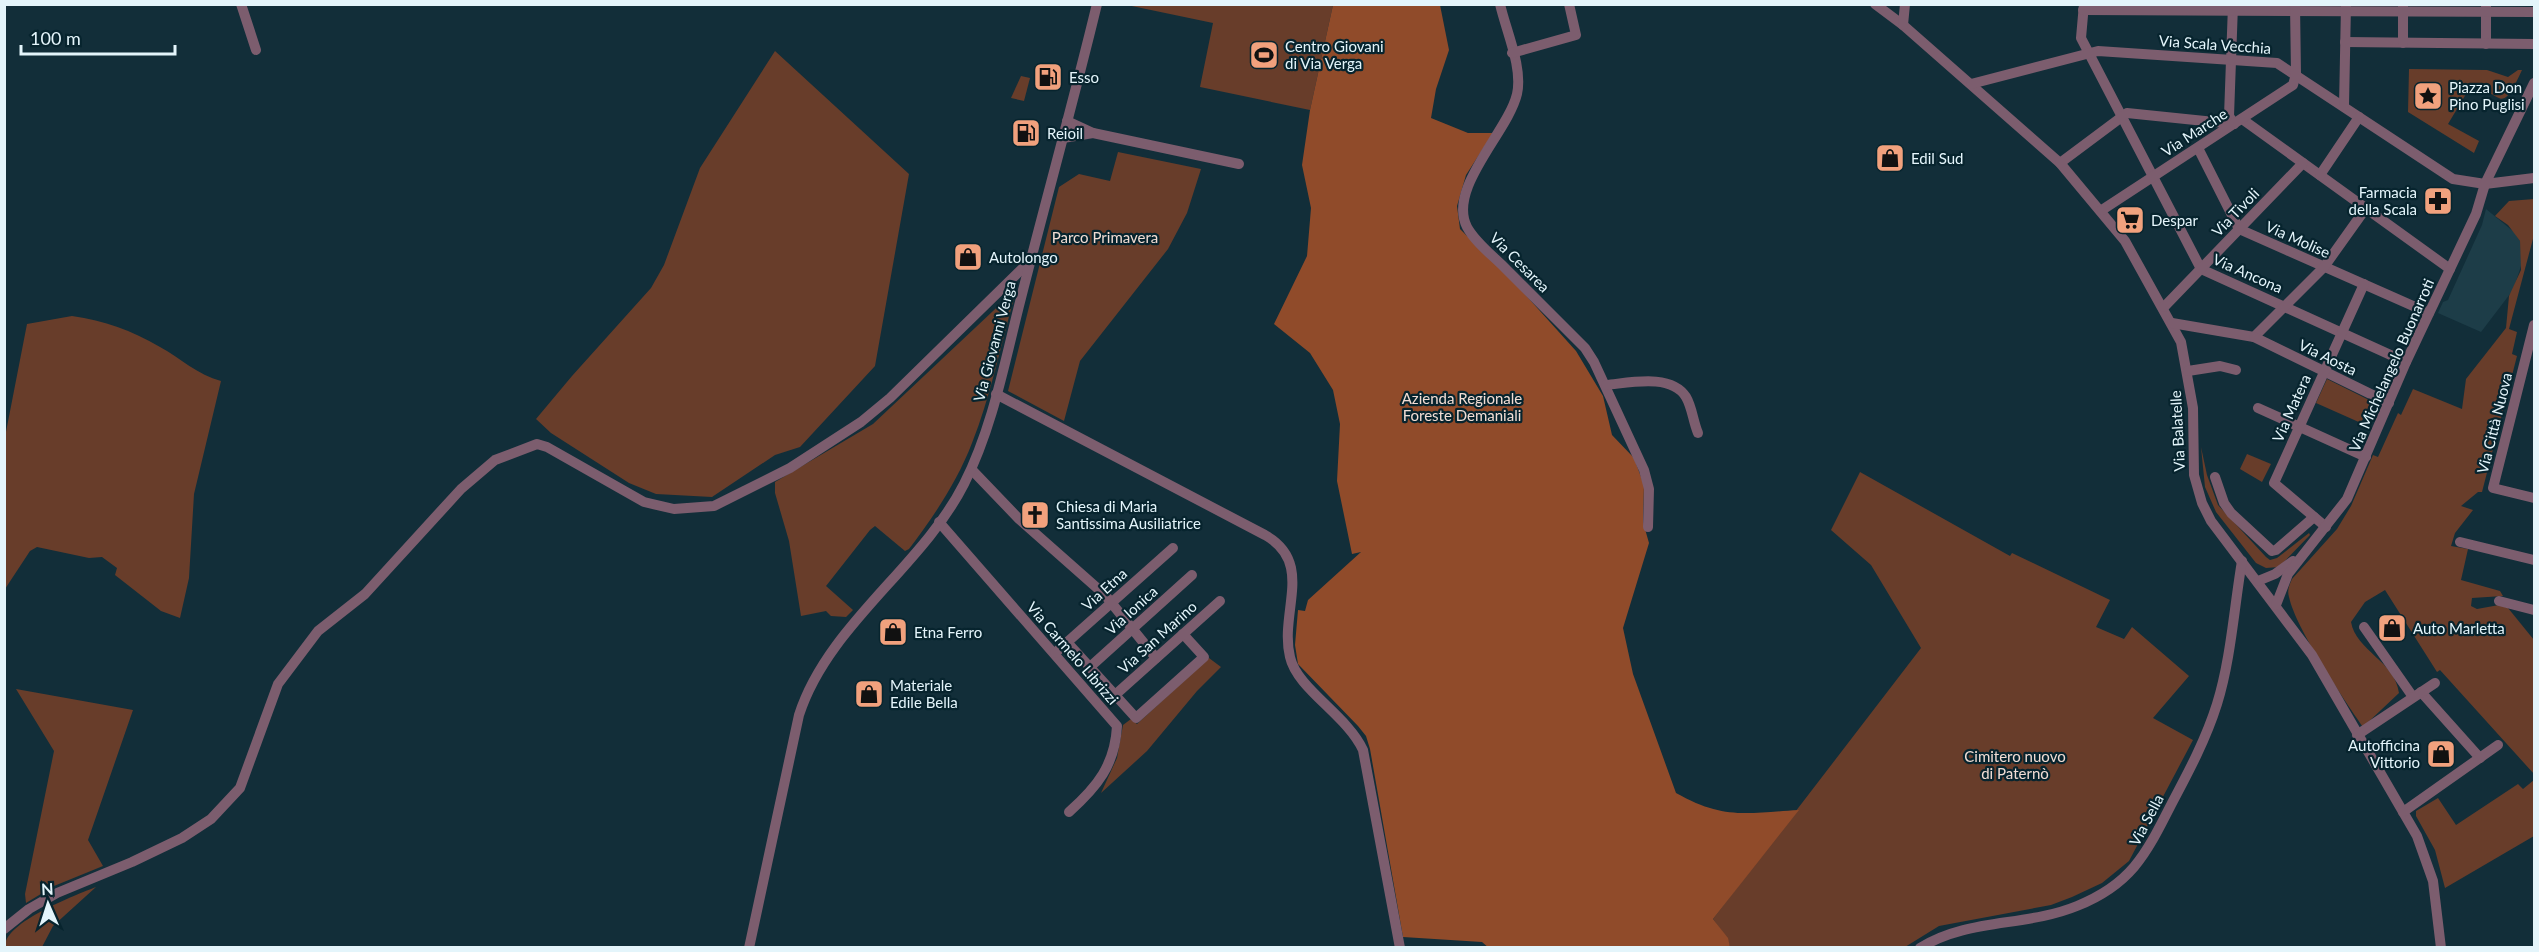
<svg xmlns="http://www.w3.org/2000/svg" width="2539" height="952" font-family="Lato,sans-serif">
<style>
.built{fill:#1d3d48}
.green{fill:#683d2a}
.forest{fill:#904b2a}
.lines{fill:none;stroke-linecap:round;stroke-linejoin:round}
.minor{stroke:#7c5d6e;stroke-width:10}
.labels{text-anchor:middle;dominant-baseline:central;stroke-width:4.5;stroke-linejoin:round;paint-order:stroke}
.street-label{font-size:15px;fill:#e4f5fb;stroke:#07242e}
.poi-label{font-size:15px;fill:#e4f5fb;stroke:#07242e;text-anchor:start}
.park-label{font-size:15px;fill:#f2ddd4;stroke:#07242e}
</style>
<rect width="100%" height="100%" fill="#122e39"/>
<polygon class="built" points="2486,209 2514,232 2520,241 2522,263 2513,290 2481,332 2438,313 2443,302 2448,300 2482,225"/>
<g class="green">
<polygon points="1127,5 1333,5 1310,110 1200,87 1213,23"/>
<polygon points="775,51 909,174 875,366 800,447 775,455 712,497 656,494 629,483 551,433 536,419 572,376 651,288 664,265 700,168"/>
<path d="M2409 69 2487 70 2508 77 2518 70H2522C2498 122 2504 87 2469 89L2448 124 2479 141 2474 153 2408 112Z"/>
<polygon points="1021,76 1030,78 1024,101 1011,98"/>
<polygon points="1118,152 1201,169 1187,213 1168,249 1080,361 1064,421 1008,391 1059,187 1079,174 1110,181"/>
<path d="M2534 199V235L2509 329 2517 332 2512 354 2517 356 2482 492H2478L2461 506 2473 510 2455 533 2451 546 2468 549 2461 580 2500 591 2503 596 2472 598 2471 606 2477 609 2499 605 2508 608 2534 640V774L2440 670 2437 672 2385 590 2365 602 2351 622C2356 651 2395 661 2399 693L2363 727C2343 698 2296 629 2289 597 2287 590 2289 586 2292 579L2337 529 2351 506 2373 455 2378 457 2398 413 2401 415 2413 389 2462 409 2466 379 2506 328 2509 296 2521 270 2520 241 2508 225 2495 216 2509 201Z"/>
<path d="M1010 295 1014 297 1013 302C1000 348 990 398 972 443 957 482 934 516 909 549L905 551 875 526 870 530 826 586 853 610 846 617 831 616 826 611 801 616 789 541 775 493V482L873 424Z"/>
<path d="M72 316C105 321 131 330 160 347 180 358 198 375 221 381L194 494 189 578 180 618 161 611 115 575 117 568 102 557 89 558 37 547 30 551 5 589V437L27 324Z"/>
<polygon points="2327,379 2371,401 2361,423 2316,403"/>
<polygon points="2201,447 2207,475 2218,505 2266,557 2270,560 2277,558 2309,533 2310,535 2279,567 2266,568 2256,563 2216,512 2205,487"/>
<polygon points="2247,454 2271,464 2262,482 2240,469"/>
<polygon points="1860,472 2010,556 2012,553 2110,600 2096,627 2124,639 2132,627 2189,676 2153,718 2193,740 2129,861 2102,883 2072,897 2051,905 1939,926 1905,947 1730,947 1727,938 1713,919 1921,648 1871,565 1831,530"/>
<polygon points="1209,658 1221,667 1197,691 1147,751 1101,793 1117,758 1123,725 1131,719 1137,724"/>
<polygon points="16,689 133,710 88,840 103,866 54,886 26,903 25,894 54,751"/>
<polygon points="2534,780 2534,836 2445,888 2435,850 2416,816 2416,811 2438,798 2456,825 2518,784 2523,789"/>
<path d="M96 887 53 926 42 947H5C4 922 76 895 96 887Z"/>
</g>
<path class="forest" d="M1333 5H1440L1449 50 1436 89 1431 118 1468 133H1493L1466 175 1457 206 1460 229 1521 290 1576 351 1603 396 1612 435 1634 458 1644 485 1643 522 1649 543 1623 628 1633 674 1676 793C1724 820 1746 813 1799 810L1713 919 1728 938 1730 947 1489 948 1482 942 1403 937 1370 749 1366 736 1358 726 1298 664 1295 645 1298 610 1305 611 1308 600 1361 552 1352 554 1337 481 1340 424 1333 390 1310 353 1274 324 1307 256 1311 208 1302 165 1310 110Z"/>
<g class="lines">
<g class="minor">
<polyline points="241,4 256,50"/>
<path d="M1500 4C1506 31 1523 67 1517 94 1508 132 1447 188 1467 227 1475 242 1492 255 1504 267 1531 294 1558 321 1585 348L1594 362 1644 470 1649 489 1648 527"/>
<polyline points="1875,4 1903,25 2060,163 2125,241 2181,342 2193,408 2194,475 2202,503 2211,521 2312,655 2417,836 2433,881 2441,948"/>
<polyline points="2084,4 2081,38 2201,269 2406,362"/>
<polyline points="2233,5 2229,116 2234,124"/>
<polyline points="2486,5 2486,44"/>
<polyline points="2083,10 2534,12"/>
<polyline points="1903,25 1905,4"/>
<polyline points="2345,42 2534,44"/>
<polyline points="2403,43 2403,5"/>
<polyline points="1512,53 1576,35 1569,4"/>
<polyline points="1971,84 2098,51 2277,63 2453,179 2485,184 2534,178"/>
<polyline points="2344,106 2346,5"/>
<polyline points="2242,119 2450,269"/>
<polyline points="1067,121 1093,133"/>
<polyline points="1063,138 1093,133 1239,164"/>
<polyline points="2198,148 2239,229 2429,313"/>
<polyline points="2060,163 2127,113 2234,124"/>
<polyline points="2320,175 2359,117"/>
<polyline points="2102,210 2293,85 2296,74 2295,5"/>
<polyline points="2164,307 2303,163"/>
<polyline points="2172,323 2254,337 2324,267 2366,208"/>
<polyline points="2534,325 2493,488 2534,498"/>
<polyline points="2254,337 2389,403"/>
<polyline points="2188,371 2220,366 2236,370"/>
<path d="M1606 385C1629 383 1671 373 1686 397 1692 407 1693 421 1698 433"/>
<path d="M996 394 1265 535C1315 563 1279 612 1290 657 1297 689 1347 715 1363 750L1400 948"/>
<polyline points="2258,408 2366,457"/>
<polyline points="972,470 1019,519 1105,595 1156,658"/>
<polyline points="2215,477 2224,503 2231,513 2272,551 2276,550 2314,517"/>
<path d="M939 522 1117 726C1115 765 1097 787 1069 812"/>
<polyline points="2326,527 2274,483 2364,284"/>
<polyline points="2460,542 2534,560"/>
<polyline points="2258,581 2275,574 2293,561"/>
<polyline points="2499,601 2534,610"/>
<polyline points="2276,605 2288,574 2347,499 2406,362 2476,214 2485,184 2534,83"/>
<polyline points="2364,627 2413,697"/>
<polyline points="1067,642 1136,718 1204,657 1183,634"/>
<polyline points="1055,653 1173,548"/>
<polyline points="1090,667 1192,575"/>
<polyline points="2421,692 2480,758"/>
<polyline points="1115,695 1220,601"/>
<polyline points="2357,735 2435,683"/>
<polyline points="2403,812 2498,745"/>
<polyline points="4,929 29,909 57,893 132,862 182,838 211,819 240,788 278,684 318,631 365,594 461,489 495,460 537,444 547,447 644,502 674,509 714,506 790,468 861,422 890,398 1031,260"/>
<path d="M749 948 799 715C828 625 922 567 964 484 993 427 1005 360 1021 298 1046 200 1073 103 1097 4"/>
<path d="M1920 948C1967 918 2026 927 2077 906 2132 884 2146 854 2172 803 2189 771 2206 739 2217 704 2231 659 2234 608 2242 561"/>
</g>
</g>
<defs>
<g id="stadium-square" transform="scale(1.5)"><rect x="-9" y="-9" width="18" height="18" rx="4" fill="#f1a17d" stroke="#07242e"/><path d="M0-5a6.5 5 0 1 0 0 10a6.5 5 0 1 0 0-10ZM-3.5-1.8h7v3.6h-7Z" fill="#111"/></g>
<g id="fuel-square" transform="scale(1.5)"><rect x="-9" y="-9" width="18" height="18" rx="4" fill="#f1a17d" stroke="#07242e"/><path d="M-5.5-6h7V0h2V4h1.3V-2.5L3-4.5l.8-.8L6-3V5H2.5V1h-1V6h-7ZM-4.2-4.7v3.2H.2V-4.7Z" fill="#111"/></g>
<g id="sight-square" transform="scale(1.5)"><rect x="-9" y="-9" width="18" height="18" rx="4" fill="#f1a17d" stroke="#07242e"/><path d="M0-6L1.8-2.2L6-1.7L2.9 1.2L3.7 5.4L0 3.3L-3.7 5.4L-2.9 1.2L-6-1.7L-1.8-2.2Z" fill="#111"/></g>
<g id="shop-square" transform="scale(1.5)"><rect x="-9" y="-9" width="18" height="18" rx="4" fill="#f1a17d" stroke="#07242e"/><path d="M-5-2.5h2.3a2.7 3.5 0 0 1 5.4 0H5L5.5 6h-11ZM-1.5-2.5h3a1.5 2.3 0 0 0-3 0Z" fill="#111"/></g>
<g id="pharmacy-square" transform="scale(1.5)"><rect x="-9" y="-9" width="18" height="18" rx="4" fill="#f1a17d" stroke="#07242e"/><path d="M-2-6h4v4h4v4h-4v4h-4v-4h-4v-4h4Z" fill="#111"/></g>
<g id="supermarket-square" transform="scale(1.5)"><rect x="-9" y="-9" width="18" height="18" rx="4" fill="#f1a17d" stroke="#07242e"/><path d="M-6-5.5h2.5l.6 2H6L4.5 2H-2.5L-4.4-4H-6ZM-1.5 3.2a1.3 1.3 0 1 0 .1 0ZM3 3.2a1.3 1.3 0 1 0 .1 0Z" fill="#111"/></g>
<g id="church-square" transform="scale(1.5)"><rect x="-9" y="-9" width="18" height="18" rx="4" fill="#f1a17d" stroke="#07242e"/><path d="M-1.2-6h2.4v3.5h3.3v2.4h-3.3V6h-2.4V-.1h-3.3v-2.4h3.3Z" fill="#111"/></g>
</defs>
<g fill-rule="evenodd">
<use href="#stadium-square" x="1264" y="55"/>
<use href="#fuel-square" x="1048" y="77"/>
<use href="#sight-square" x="2428" y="96"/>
<use href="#fuel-square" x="1026" y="133"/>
<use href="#shop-square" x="1890" y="158"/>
<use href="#pharmacy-square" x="2438" y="201"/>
<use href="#supermarket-square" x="2130" y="220"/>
<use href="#shop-square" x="968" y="257"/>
<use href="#church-square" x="1035" y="515"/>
<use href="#shop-square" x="2392" y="628"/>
<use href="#shop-square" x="893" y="632"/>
<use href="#shop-square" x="869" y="694"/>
<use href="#shop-square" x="2441" y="754"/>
</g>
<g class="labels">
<g class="street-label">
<text transform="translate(2215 44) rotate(4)">Via Scala Vecchia</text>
<text transform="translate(2194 132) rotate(-33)">Via Marche</text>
<text transform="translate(2235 212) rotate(-46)">Via Tivoli</text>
<text transform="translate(2298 239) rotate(24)">Via Molise</text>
<text transform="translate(1520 262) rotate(45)">Via Cesarea</text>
<text transform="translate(2248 273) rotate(24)">Via Ancona</text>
<text transform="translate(994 341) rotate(-75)">Via Giovanni Verga</text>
<text transform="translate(2328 357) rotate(26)">Via Aosta</text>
<text transform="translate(2391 365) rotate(-66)">Via Michelangelo Buonarroti</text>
<text transform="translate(2291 408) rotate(-66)">Via Matera</text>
<text transform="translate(2494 423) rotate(-76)">Via Città Nuova</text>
<text transform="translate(2177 431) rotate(-93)">Via Balatelle</text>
<text transform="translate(1104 589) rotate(-42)">Via Etna</text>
<text transform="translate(1131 610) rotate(-42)">Via Ionica</text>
<text transform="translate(1157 637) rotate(-42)">Via San Marino</text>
<text transform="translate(1073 653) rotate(49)">Via Carmelo Librizzi</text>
<text transform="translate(2146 820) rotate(-62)">Via Sella</text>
</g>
<g class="poi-label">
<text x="1285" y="46">Centro Giovani<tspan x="1285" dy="17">di Via Verga</tspan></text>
<text x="1069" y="77">Esso</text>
<text x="2449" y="87">Piazza Don<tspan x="2449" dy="17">Pino Puglisi</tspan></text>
<text x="1047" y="133">Reioil</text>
<text x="1911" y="158">Edil Sud</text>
<text x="2417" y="192" text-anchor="end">Farmacia<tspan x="2417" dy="17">della Scala</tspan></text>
<text x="2151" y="220">Despar</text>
<text x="989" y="257">Autolongo</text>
<text x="1056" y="506">Chiesa di Maria<tspan x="1056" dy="17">Santissima Ausiliatrice</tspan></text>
<text x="2413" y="628">Auto Marletta</text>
<text x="914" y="632">Etna Ferro</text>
<text x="890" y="685">Materiale<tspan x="890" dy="17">Edile Bella</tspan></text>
<text x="2420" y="745" text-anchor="end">Autofficina<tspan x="2420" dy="17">Vittorio</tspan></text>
</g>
<g class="park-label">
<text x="1105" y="237">Parco Primavera</text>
<text x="1462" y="398">Azienda Regionale<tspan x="1462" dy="17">Foreste Demaniali</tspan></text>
<text x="2015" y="756">Cimitero nuovo<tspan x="2015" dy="17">di Paternò</tspan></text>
</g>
</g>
<rect width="2539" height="952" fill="none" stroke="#e4f5fb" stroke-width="12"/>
<g transform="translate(48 904) rotate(357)" stroke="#07242e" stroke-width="4.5" paint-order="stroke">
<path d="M0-4.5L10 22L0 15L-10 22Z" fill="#e4f5fb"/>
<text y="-9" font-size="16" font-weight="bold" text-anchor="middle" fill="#e4f5fb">N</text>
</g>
<path d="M21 45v9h154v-9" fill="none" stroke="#e4f5fb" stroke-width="3"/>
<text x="30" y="45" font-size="18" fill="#e4f5fb" stroke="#07242e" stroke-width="4.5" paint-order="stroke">100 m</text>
</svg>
